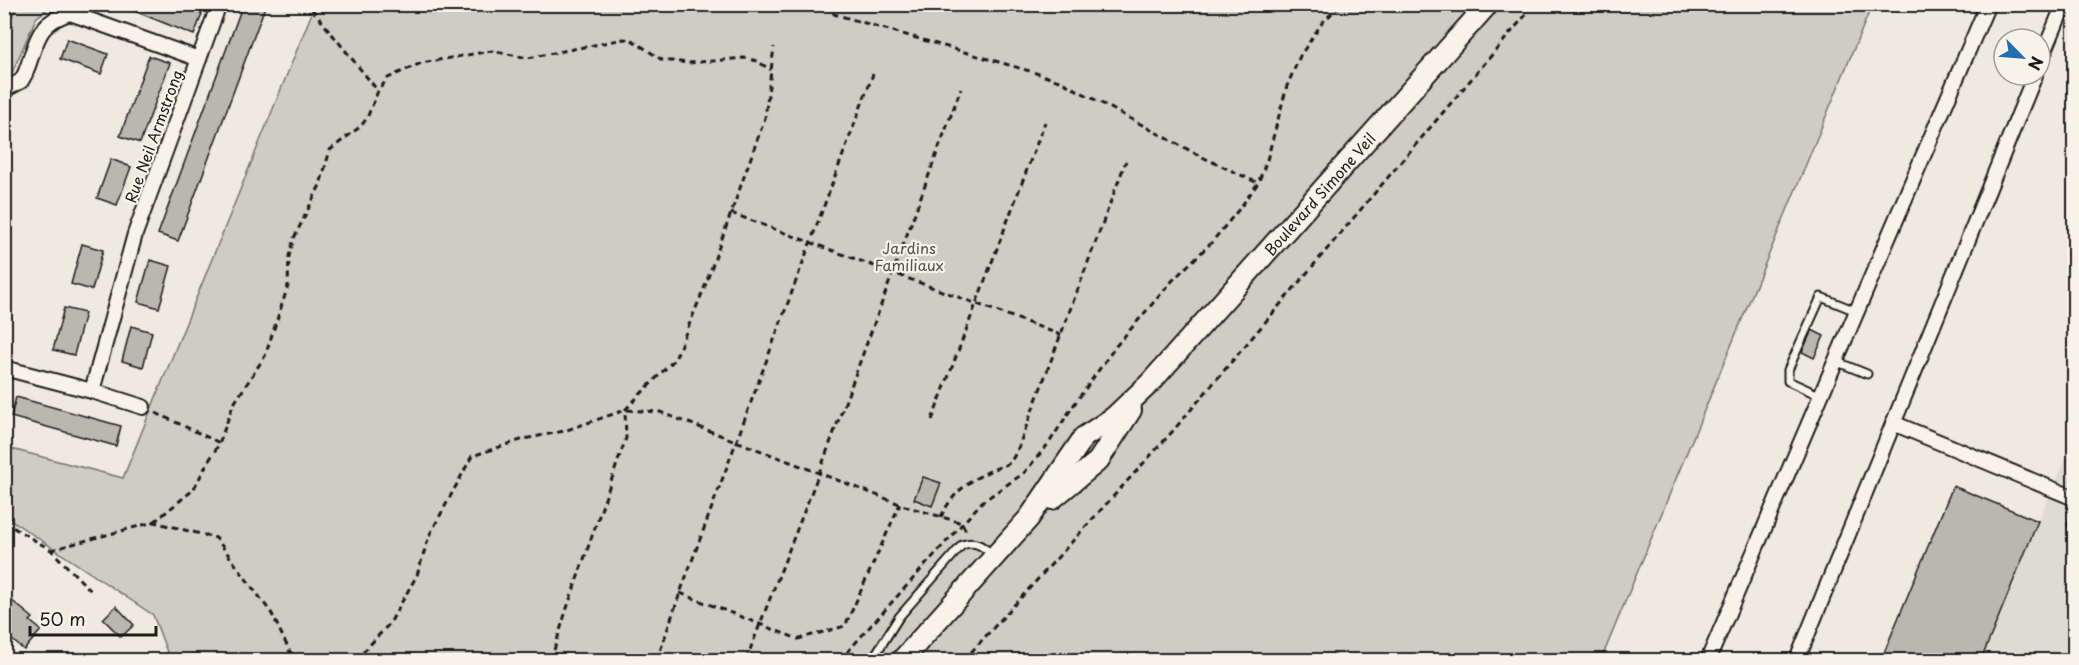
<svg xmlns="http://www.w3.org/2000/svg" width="2079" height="665" font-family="'Playpen Sans',sans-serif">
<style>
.built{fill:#dedbd1}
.green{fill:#cfccc3;stroke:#767470;stroke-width:1.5}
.building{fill:#bab7af;stroke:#1c1c1c;stroke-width:1.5}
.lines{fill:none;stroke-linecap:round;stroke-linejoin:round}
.lane-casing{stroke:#1c1c1c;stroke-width:11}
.street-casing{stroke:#1c1c1c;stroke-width:18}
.secondary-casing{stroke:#1c1c1c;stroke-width:24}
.path{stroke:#1c1c1c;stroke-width:3;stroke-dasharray:6 4.5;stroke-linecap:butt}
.lane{stroke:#f7f3e8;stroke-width:7}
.street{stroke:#f7f3e8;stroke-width:14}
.secondary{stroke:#f7f3e8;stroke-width:20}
.labels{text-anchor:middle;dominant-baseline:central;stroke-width:4.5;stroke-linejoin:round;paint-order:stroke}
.street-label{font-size:15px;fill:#1c1c1c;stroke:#f7f3e8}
.park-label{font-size:15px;fill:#52514e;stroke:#f7f3e8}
</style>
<rect width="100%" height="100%" fill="#eeeae0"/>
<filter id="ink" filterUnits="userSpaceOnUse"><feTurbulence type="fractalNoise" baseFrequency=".0167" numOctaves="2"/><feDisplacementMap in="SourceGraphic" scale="12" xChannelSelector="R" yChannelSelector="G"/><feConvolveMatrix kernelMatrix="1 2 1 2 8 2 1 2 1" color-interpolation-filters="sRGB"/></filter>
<g filter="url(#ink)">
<polygon class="built" points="2074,441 2074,660 1981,660 2038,521"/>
<g class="green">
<polygon points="17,4 64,5 50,7 36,18 12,73 5,77 5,36"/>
<polygon points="304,5 1872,5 1601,660 170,660 153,615 5,516 4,447 123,478 314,8"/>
</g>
<g class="building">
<polygon points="117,4 175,4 202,14 194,35"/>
<polygon points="243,4 266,4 178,241 158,234"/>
<polygon points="67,39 108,54 101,74 60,59"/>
<polygon points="149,56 170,63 140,143 120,136"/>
<polygon points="111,159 131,167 117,205 97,198"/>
<polygon points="82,244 103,250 92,290 71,284"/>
<polygon points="150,260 171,266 159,308 138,302"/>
<polygon points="64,308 85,313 74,355 53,350"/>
<polygon points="131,326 152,332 143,367 122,361"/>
<polygon points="1812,330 1824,336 1814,358 1802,352"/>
<polygon points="16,397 121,426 116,446 11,417"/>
<polygon points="923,477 941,483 932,506 914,499"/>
<polygon points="1953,486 2038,521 1981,660 1881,660"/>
<polygon points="4,594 33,618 30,621 41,630 24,650 4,633"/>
<polygon points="116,606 134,625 121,637 103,619"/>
</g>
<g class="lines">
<g class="lane-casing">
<g id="lane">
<polyline points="1971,4 1985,10"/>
<polyline points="1835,361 1867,374"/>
<polyline points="1821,396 1788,381 1788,370 1821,297 1856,311"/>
<polyline points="2072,524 2074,525"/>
<path d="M872 660 899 617 962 545C976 540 982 546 993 555"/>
</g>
</g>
<g class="street-casing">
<g id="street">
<polyline points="199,59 219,4"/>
<polyline points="2040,62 2064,4"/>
<path d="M4 90 21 81 25 74C37 44 35 23 70 13L199 59 135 234 92 391"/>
<polyline points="4,368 92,391 143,407"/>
<polyline points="1893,423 2074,498"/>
<polyline points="1708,660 1988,4"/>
<polyline points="1797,660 2035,75"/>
</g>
</g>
<g class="secondary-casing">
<g id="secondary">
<polyline points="1052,499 1098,461 1131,410"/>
<path id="s1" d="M902 660 1029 518 1084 437 1114 417 1150 383 1488 4"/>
</g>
</g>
<g class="path">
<polyline points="303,4 311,8 378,91"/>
<polyline points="827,4 834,14 1033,72 1062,82 1202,157 1258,183"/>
<polyline points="731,213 1061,335"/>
<polyline points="156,413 220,443"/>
<polyline points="932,420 1045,122"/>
<path d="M941 517C955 486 980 474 1010 463L1017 451 1126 161"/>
<polyline points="4,522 51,550 93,593"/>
<polyline points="154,522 193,490 207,464 219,444 233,405 265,356 288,286 289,256 294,238 320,185 330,150 361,126 367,118 378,91 388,78 421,63 479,53 492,51 528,58 624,39 632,40 662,60 689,63 745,58 757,61 771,70"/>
<polyline points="51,550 154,522 216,538 272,614 290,652 300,660"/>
<polyline points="680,593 798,639 845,626 900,504"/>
<polyline points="356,660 390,623 417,575 429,536 472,456 524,439 564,431 625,410 660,412 905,506 962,523 967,533"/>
<polyline points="551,660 566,611 626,438 625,410 675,359 705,286 765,118 774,47"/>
<polyline points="657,660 680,593 873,74"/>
<polyline points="746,660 819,473 961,88"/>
<polyline points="840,660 982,502 1024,473 1049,443 1073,406 1116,346 1173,280 1211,243 1240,208 1258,183 1267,160 1287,86 1300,56 1322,23 1341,4"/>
<polyline points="964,660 1172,432 1535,4"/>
</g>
<use href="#lane" class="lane"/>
<use href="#street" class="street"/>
<use href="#secondary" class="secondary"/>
</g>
</g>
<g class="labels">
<g class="street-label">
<text transform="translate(153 136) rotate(-70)">Rue Neil Armstrong</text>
<text stroke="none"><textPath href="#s1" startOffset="628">Boulevard Simone Veil</textPath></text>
</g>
<g class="park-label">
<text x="909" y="247">Jardins<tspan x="909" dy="17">Familiaux</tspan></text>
</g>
</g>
<rect width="2079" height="665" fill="none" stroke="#f7f3e8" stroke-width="24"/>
<rect x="12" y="12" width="2055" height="641" fill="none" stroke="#1c1c1c" stroke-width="2" filter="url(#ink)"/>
<g transform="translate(2022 57) rotate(115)"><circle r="28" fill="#f7f3e8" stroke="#9f9d96" stroke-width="1.5"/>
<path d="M0-4.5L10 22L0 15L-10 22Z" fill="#1f6fb2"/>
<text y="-9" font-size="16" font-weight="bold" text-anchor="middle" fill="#1c1c1c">N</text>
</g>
<path d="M30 626v9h126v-9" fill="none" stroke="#1c1c1c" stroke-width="3"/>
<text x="39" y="626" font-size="18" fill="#1c1c1c" stroke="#f7f3e8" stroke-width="4.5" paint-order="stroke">50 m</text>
</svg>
